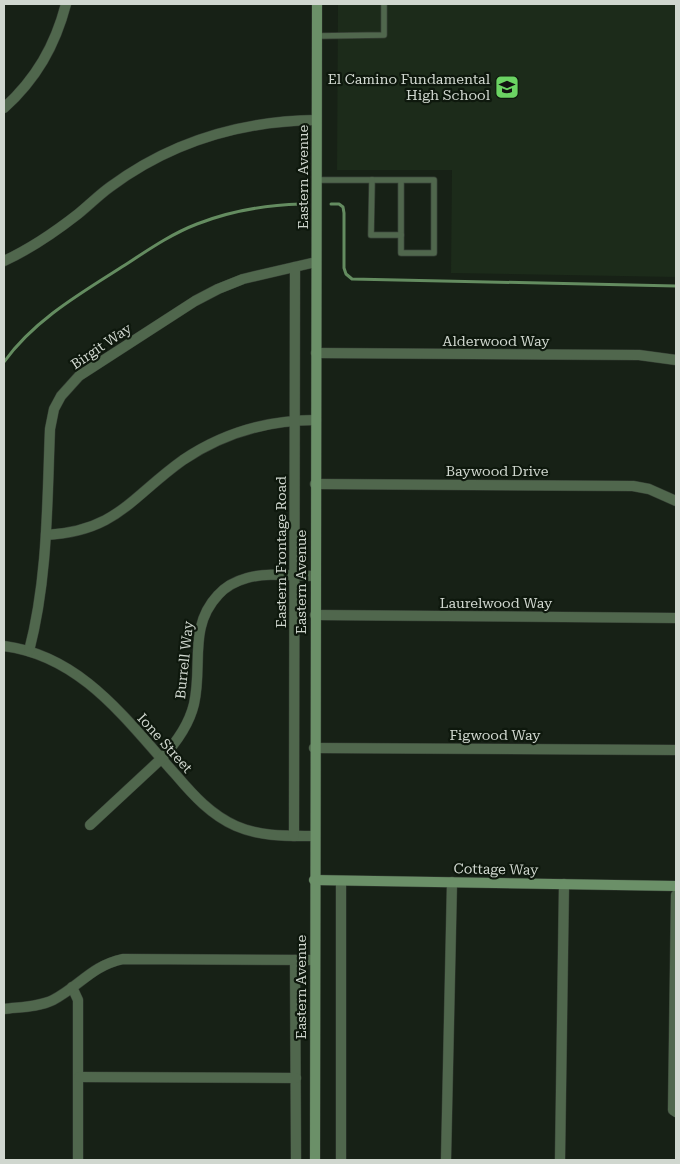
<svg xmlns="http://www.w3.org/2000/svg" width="680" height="1164" font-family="'Roboto Serif',serif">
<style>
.built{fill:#1c2b1a}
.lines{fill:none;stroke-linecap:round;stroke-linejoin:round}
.stream{stroke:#648c60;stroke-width:3}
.lane-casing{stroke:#353e34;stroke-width:7}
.street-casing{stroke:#353e34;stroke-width:11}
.secondary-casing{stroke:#353e34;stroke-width:11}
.lane{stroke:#50674d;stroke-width:5.5}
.street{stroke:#50674d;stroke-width:10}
.secondary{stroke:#6b9068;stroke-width:10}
.labels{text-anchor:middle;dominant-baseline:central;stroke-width:4.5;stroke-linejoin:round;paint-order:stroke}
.poi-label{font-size:14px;fill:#d0d7cf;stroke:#0e180d;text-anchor:end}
.street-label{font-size:14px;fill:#d0d7cf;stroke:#0e180d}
</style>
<rect width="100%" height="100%" fill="#172116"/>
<polygon class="built" points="338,4 676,4 676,277 451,273 452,170 337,170"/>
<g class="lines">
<g class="stream">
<polyline points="331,204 339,204 343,207 344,213 344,268 346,274 352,279 676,286"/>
<path d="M4 362C34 320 81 293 125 265 148 250 171 234 197 224 230 211 266 205 301 204"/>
</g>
<g class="lane-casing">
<g id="lane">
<polyline points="317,36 384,35 384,4"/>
<polyline points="316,180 434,180 434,253 401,253 401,180"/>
<polyline points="372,180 371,235 401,235"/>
</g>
</g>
<g class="street-casing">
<g id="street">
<path d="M4 108C36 79 55 46 66 4"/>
<path d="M4 261C30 249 55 232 78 214 89 205 99 195 110 187 172 141 240 121 316 120"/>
<polyline points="316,353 639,355 676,360"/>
<polyline points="315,484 633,486 649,489 676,501"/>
<path d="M46 535C117 531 131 497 183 460 223 433 267 420 316 420"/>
<polyline points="315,615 676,618"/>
<path d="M4 646C82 656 126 720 176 775 193 795 211 815 236 826 261 837 287 836 314 836"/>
<path d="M29 651C48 578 47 504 50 429L54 409 61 396 79 376 195 301 218 289 243 279 316 262"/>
<polyline points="314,748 676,750"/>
<path d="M90 825 161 759C176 743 189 725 194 704 203 665 188 627 218 595 225 587 236 581 247 578 268 572 293 576 315 576"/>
<polyline points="294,836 295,267"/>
<polyline points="676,895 673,1110 676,1112"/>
<polyline points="295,960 296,1160"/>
<polyline points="72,987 78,1000 78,1160"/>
<path d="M4 1009C20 1007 39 1007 53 1000 80 986 91 966 123 959L314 960"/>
<polyline points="79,1077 296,1078"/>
<polyline points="341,1160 341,881"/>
<polyline points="446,1160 452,882"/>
<polyline points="560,1160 564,884"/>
</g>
</g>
<g class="secondary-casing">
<g id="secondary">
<polyline points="314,880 676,886"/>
<polyline points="315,1160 317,4"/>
</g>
</g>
<use href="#lane" class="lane"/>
<use href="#street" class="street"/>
<use href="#secondary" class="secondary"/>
</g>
<defs>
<g id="school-square" transform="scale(1.25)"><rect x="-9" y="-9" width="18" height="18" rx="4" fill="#6bd363" stroke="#0e180d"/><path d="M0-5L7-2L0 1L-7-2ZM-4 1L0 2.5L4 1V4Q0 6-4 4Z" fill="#111"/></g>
</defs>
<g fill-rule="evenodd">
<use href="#school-square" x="507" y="87"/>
</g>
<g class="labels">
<g class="poi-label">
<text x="490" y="79">El Camino Fundamental<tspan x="490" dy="16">High School</tspan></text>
</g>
<g class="street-label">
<text transform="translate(303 177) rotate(-90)">Eastern Avenue</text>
<text x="496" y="341">Alderwood Way</text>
<text transform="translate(101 346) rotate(-34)">Birgit Way</text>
<text x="497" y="471">Baywood Drive</text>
<text transform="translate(281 552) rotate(-90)">Eastern Frontage Road</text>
<text transform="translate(301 582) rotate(-90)">Eastern Avenue</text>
<text x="496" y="603">Laurelwood Way</text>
<text transform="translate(184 660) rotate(-84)">Burrell Way</text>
<text x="495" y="735">Figwood Way</text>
<text transform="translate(165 743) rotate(48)">Ione Street</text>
<text transform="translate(496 869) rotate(1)">Cottage Way</text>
<text transform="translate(301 987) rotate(-90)">Eastern Avenue</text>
</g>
</g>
<rect width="680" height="1164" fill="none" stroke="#d0d7cf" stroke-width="10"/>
</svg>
